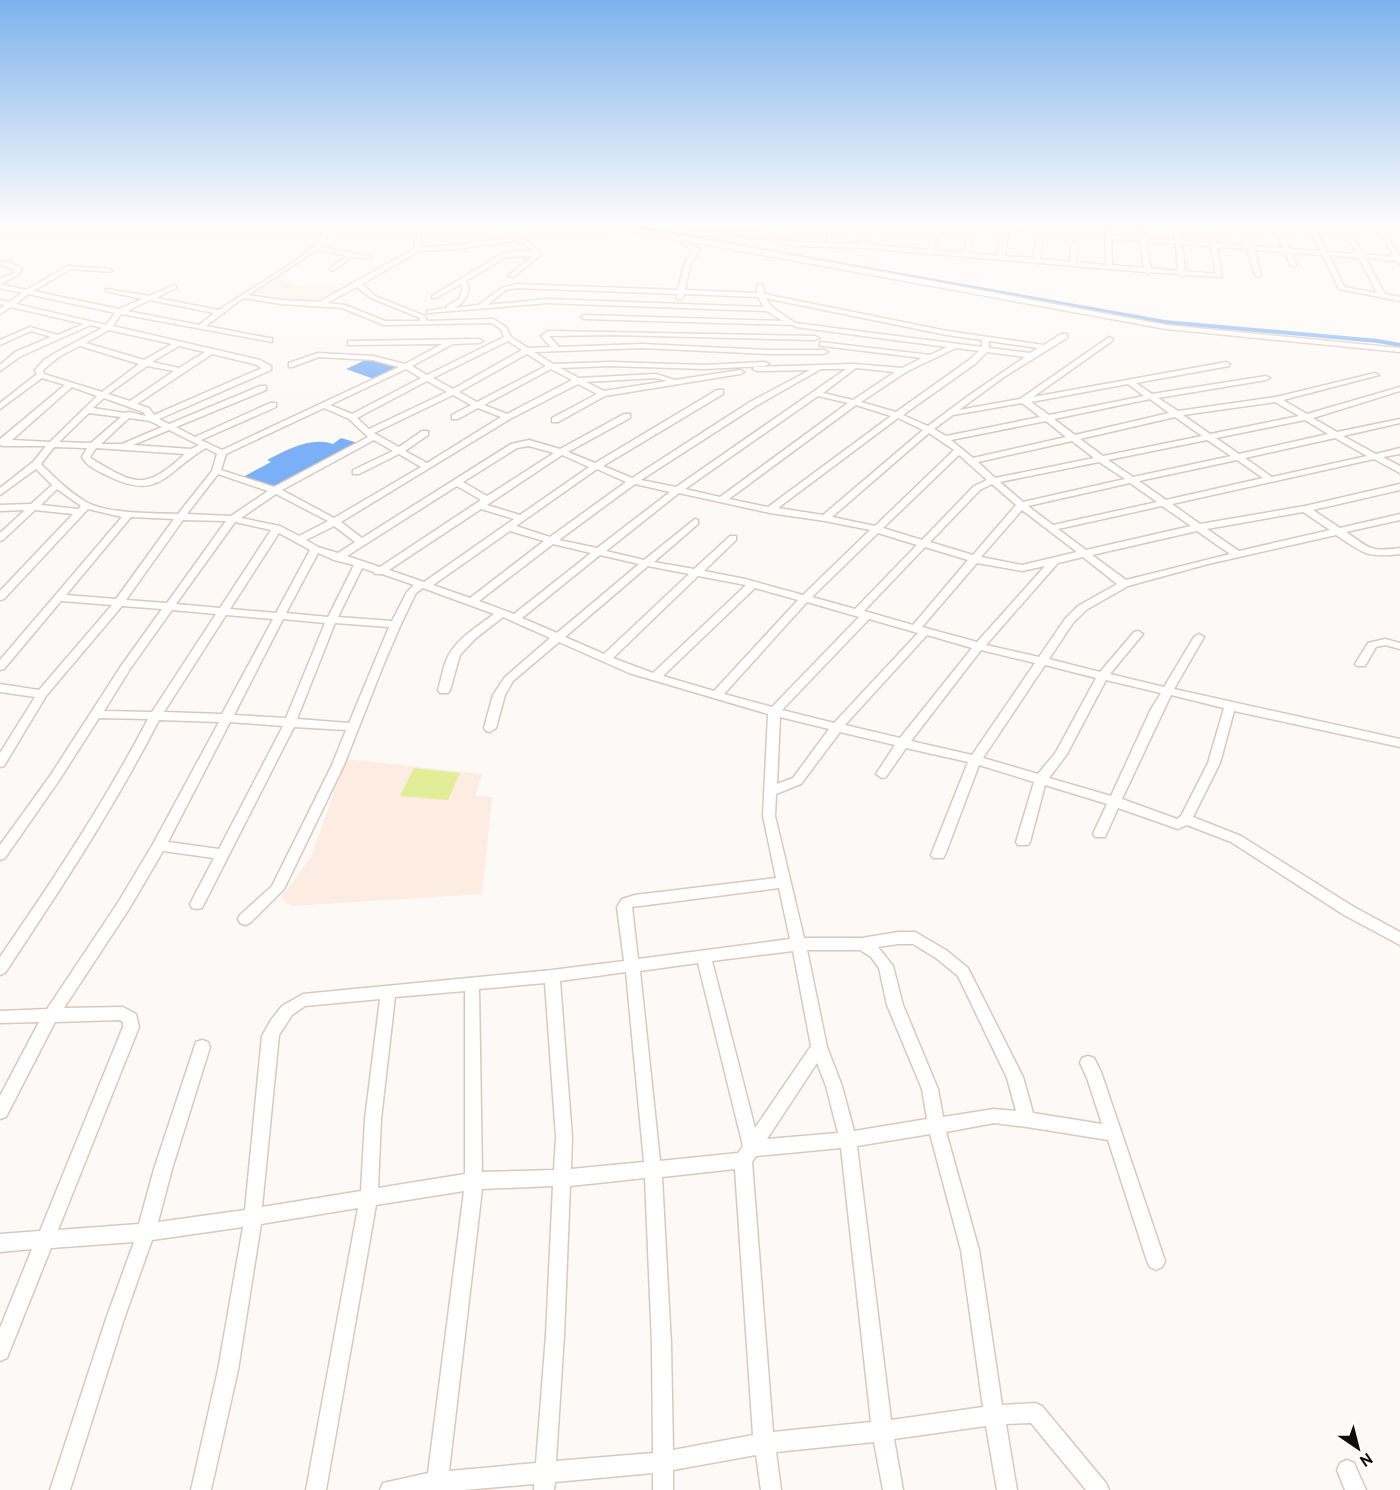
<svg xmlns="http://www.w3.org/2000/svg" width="1400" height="1490" font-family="Overpass,sans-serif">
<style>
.built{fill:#fdece1}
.green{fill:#e2ee97}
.water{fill:#7cb0f6}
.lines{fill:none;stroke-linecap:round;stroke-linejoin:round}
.canal{fill:#7cb0f6;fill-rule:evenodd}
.minor-casing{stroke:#dcc8bb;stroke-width:3}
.minor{fill:#fff;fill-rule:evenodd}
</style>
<rect width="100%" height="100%" fill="#fdf9f6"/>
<g class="built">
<polygon points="279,279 302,286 326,286 341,289 319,302 248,296"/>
<polygon points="346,759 482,774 475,796 492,797 482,894 291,906 281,898 311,857"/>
</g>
<polygon class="green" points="414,768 460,773 448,800 400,796"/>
<g class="water">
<polygon points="372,357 400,366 374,379 346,369"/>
<path d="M341 438 358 443 275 488 243 477 271 462 267 460C286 450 311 436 333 444Z"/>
</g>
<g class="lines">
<polygon class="canal" points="599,221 609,221 1165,320 1378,339 1400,343 1400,347 1378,343 1165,324"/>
<g class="minor-casing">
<g id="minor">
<path d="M320 221H326C330 231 327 239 320 247L369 256 371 257V259L353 257 332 271 330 270V268L347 256 317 250 248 295 281 300 319 302 415 248 414 221H420L421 247 457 245 513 237 529 242 542 254 513 277 508 276 533 256 506 257 466 281C472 292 465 303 454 308L478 305 502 288 517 284 678 290 684 265 693 250 683 245 685 242 700 249 690 265 685 290 757 293V286L760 284 763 286 764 294 947 331 1044 345 1061 334H1067V338L1004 377 959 410 1020 399 1109 337 1113 339 1112 341 1033 397 1226 362 1230 364 1229 366 1136 383 1152 394 1266 376 1270 378 1266 380 1158 398 1178 411 1276 397 1375 373 1379 375 1283 400 1307 414 1400 387V391L1313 418 1337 432 1400 419V423L1343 436 1376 454 1400 448V454L1383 457 1400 466V473L1374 459 1172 504 1200 524 1305 506 1400 484V490L1313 510 1340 528 1400 514V520L1346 532C1371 549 1369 552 1400 548V554C1365 558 1364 553 1336 535L1208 564 1128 586 1086 610 1073 623 1049 659 1100 672 1134 632 1138 631 1143 634 1110 674 1164 687 1194 637 1199 634 1204 637 1174 689 1400 739V747L1234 711 1220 763 1193 817 1241 836 1354 907 1400 932V945L1344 915 1231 842 1187 825 1178 829 1118 808 1105 837H1095L1093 834 1107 804 1045 785 1030 842 1028 845H1018L1016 842 1034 782 979 765 945 855 943 858H933L931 855 968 762 906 748 886 777 882 778 876 774 895 745 840 732 801 784 776 794 775 816 804 938H862L898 932H915L946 950 968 968 1023 1077 1033 1113 1102 1124 1087 1078 1080 1063 1082 1058 1088 1056 1094 1058 1101 1072 1165 1261 1162 1267 1156 1270 1150 1267 1147 1261 1108 1140 1027 1127 994 1123 946 1132 979 1250 1002 1405 1035 1403 1042 1406 1106 1483 1109 1490H1086L1031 1423 1006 1424 1017 1490H997L986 1426 894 1439 903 1490H883L874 1442 776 1452 781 1490H761L756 1455 673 1470V1490H653V1473L555 1482 554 1490H534V1484L464 1490H380L383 1483 428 1473 464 1191 376 1205 326 1490H306L358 1208 261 1224 238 1370 211 1490H191L218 1370 243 1227 152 1240 124 1319 70 1490H50L106 1319 134 1242 51 1248 7 1358 0 1361V1328L32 1249 0 1252V1234L40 1231 123 1027V1022L120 1020 55 1022 6 1117 0 1119V1096L39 1022 0 1023V1011L47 1009 119 901 153 844 219 722 159 720C114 808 60 890 5 973L0 975V957C53 880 104 803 148 719L99 718 58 782 5 858 0 860V845L50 776 121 666 162 609 122 606 46 696 4 766 0 767V753L35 697 0 692V684L39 690 112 605 61 601 4 669 0 670V660L122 517 88 509 4 599 0 600V591L73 514 35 510 3 540 0 541V533L25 510 0 511V505L31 504 52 485 36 469 0 495V488L33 462 46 446H3L0 445V439L65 385 42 378 0 409V403L37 374 35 370 44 360 55 353 102 328 91 325 21 356 0 371V365L15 352 51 337 31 331 0 345V340L30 327 58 335 84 324 11 307 0 314V309L5 305 0 304V300L9 302 22 293 0 288V284L26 290 68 266 109 269 112 271 111 272 71 269 33 291 119 309 142 299 106 291V289L149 296 174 285 176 286V288L156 298 219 310C238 296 313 254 320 239 323 232 323 227 320 221ZM513 241 525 244 533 252 515 251 502 254 432 296V298H436L461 284 463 287 459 299 447 306V308L427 311V313L548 303 767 311 783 321 584 315 581 317 584 319 793 325 796 327 947 347 930 355 820 342V346H823L922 358 902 368 854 364 754 367 753 369 757 371 810 370 750 402 632 478 603 466 723 394V390H717L595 463 568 452 630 418V414H624L560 449 529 440 511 444 362 538 341 522 510 419 578 384 597 394 552 418V422H558L605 396 740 374 744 372 740 370 675 380 656 374 579 378 560 368 610 366 704 369 765 366 769 364 765 362 704 365 610 362 553 364 534 352 642 348 767 354H824L828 352 824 350H767L642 344 559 347 549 336 614 335 815 340 819 338 815 336 548 331 541 336 551 347 528 348 511 337 506 327 493 319 427 321 425 316 375 296 362 284 419 251 457 249ZM357 287 371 298 420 318V321H385L345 305 327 303ZM517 288 678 294 677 298 680 300 682 299 684 294 758 297 764 307 548 299 487 305 506 290ZM28 294 111 312 115 313 106 325 16 304ZM243 298 281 304 342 308 384 325 492 323 501 329 504 337 427 375 412 366 453 344 479 343 483 341 479 339 351 341H348V345L442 344 405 364 373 356 318 353 289 363V367H292L319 357 373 360 399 367 222 450 201 440 276 407V403H270L195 437 176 427 266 390V386H260L169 424 159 419 271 370V366L260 360 113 326 121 314 272 342V338H269L206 326ZM765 298 947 335 982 340V347L795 323 772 307ZM150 300 214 313 199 325 127 311ZM109 330 172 344 144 360 86 343ZM508 341 522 350 453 389 433 378ZM989 341 1038 348 1030 353 989 348ZM80 346 139 364 102 392 44 374 43 370 60 356ZM179 346 205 352 179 368 152 362ZM956 348 979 351 969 360 896 412 861 402 906 372ZM987 352 1025 357 968 396 928 426 903 415 975 364ZM212 354 254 364 262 368 154 415 149 408 137 404ZM527 354 546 366 477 402 459 392ZM147 366 174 371 130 401 108 394ZM856 368 895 372 853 400 823 393ZM406 369 421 378 352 414 330 405ZM551 369 572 380 507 414 484 405ZM821 369H846L676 487 641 480 756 406ZM656 378 667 381 604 391 586 382ZM427 381 447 392 369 429 357 418ZM1128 384 1144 396 1049 415 1031 402ZM72 387 97 396 50 442 12 440ZM453 395 471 405 452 415V419H458L478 408 501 417 427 463 405 451 428 435V431H422L399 447 374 433ZM818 396 848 403 720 497 685 489ZM104 398 143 412 146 416 129 412 125 413 93 408ZM1150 399 1169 413 1075 435 1054 419ZM1275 402 1299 416 1210 434 1183 415ZM1022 403 1040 417 946 436 934 429 953 415ZM856 405 891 416 768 507 729 499ZM324 408 349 419 368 437 274 487 221 470 226 454ZM89 413 121 417 91 443 59 442ZM1175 417 1202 436 1103 456 1080 439ZM129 418 150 421 162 427 122 444H101ZM898 418 923 430 823 515 778 508ZM1305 420 1328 434 1239 454 1216 438ZM1046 421 1066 437 973 458 951 440ZM169 430 199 445 191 449 133 445ZM929 433 954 450 875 526 832 517ZM1335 438 1367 456 1272 477 1245 458ZM374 440 393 451 353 470V474H359L399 454 421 467 334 518 282 490ZM1207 440 1231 456 1133 477 1108 460ZM1072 441 1094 458 995 478 978 462ZM529 446 554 453 487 496 463 482 517 448ZM54 447 87 448 82 457C86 466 98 471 108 476 160 502 166 471 206 448L217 454 212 471 178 514C153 513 110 514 88 503 70 493 55 478 41 464ZM96 448 185 454C145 490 137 486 92 459L90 457ZM562 455 589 467 520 515 487 505ZM959 455 987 480 974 486 922 540 883 528ZM1237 460 1263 478 1166 500 1139 481ZM1099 462 1125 479 1023 502 1000 482ZM597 469 626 482 550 537 516 526ZM218 474 268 491 231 516 187 514ZM1130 483 1157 502 1053 525 1028 506ZM635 484 670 492 597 548 559 540ZM992 484 1016 505 973 555 930 542 980 490ZM457 486 481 500 380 567 347 556ZM57 489 81 506 78 509 41 505ZM679 493 770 513 825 521 870 530 803 595 745 579 704 571 736 540V536H730L694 569 654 562 698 524V520L695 519 644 560 606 551ZM276 494 328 521 299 536 280 526 241 518ZM1162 506 1191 526 1086 550 1058 529ZM481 509 514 519 424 582 389 570ZM1022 510 1077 552 1022 565 981 557ZM1303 512 1330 530 1239 551 1207 529ZM131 517 174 519 116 599 66 595ZM183 520 226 521 167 603 126 600ZM235 522 271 530 220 608 176 604ZM334 526 355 542 338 553 318 547 306 540ZM510 531 544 541 470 598 433 585ZM1197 531 1230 554 1126 580 1092 555ZM279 533 310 550 276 613 230 609ZM878 533 917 545 855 609 812 597ZM553 544 591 553 514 614 479 601ZM925 547 968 560 913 625 864 611ZM318 553 334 560 354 565 328 617 286 613ZM600 555 639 564 557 633 522 618ZM1083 557 1117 584 1078 606 1065 619 1039 657 986 645 1058 563ZM977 563 1022 571 1045 566 977 642 922 627ZM648 566 689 574 604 654 565 637ZM362 568 374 572 375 574H382L414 585 407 592 392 621 338 617ZM698 576 746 585 653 673 613 658ZM423 588 494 614C477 627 454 640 446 661 442 671 441 681 438 690L440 693H448L450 690 460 655 475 639 503 617 550 638 505 677 493 695 484 728 486 731 490 732 496 728 505 695 513 681 559 642 629 673 768 714 763 816 776 878 635 895 622 899 617 907 624 961 552 970 303 994 282 1006 271 1020 262 1036 245 1210 158 1222 172 1169 210 1047 208 1042 202 1040 196 1042 154 1169 139 1224 58 1230 139 1027 136 1014 123 1007 64 1008 129 909 163 851 214 858 190 904 192 908 197 909 202 908 294 727 346 730 332 765 272 886 240 915 238 919 240 923 245 925 250 923 284 889 344 765 383 666 401 624 416 593ZM755 588 798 600 714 691 663 676ZM807 602 859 617 772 707 724 694ZM172 610 216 614 152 712 104 711 130 669ZM226 615 273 619 222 714 164 712ZM283 619 325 623 286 718 234 715ZM869 619 918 633 834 723 782 710ZM335 623 389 627 349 723 297 719ZM927 635 972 648 900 738 845 725ZM981 650 1035 663 972 755 911 741ZM1045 665 1096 678 1056 752 1038 774 983 758ZM1106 680 1161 693 1151 709 1111 796 1049 778 1067 754ZM1171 695 1224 708 1208 763 1181 816 1177 819 1122 799ZM780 717 829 729 793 778 777 784ZM230 722 283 726 219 849 168 842ZM779 888 790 939 638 959 632 907ZM898 944H913L936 958 958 976 1007 1078 1016 1111 994 1109 943 1117 938 1089 903 1005 893 966 878 947ZM807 950H860L871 957 879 968 887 1005 922 1089 927 1119 854 1131 842 1086 827 1047ZM793 951 811 1046 755 1128 712 961ZM698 963 743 1146 738 1153 660 1161 640 971ZM626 972 644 1162 571 1169 572 1137 560 981ZM545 983 556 1137 554 1170 482 1172 479 989ZM465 991V1174L378 1188 381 1119 395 997ZM380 999 365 1119 361 1191 262 1207 279 1035 292 1015 305 1006ZM817 1063 826 1086 838 1133 767 1139ZM930 1134 961 1250 983 1407 891 1420 857 1146ZM841 1148 871 1422 773 1432 752 1162 756 1156ZM735 1169 753 1435 673 1450 671 1344 662 1177ZM645 1178 652 1344 653 1453 556 1461 564 1335 570 1186ZM553 1186 546 1335 536 1463 449 1471 482 1189Z"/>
<polygon points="578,221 589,221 743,246 1166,325 1400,348 1400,352 1166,329"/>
<polygon points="619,221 631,221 659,226 656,228"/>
<path d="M753 221H759L761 228C777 245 806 242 827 243L829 221H835L833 243 860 244 864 223H902L904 226H869L866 244 928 250 937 224 921 223 918 221 972 223V221H978L977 223 1003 225 1004 221H1007L1008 226 1038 228 1039 221H1045L1040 259 1070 262 1072 244 1075 242 1078 244 1076 262 1106 265 1105 221H1111V235L1140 238 1137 221H1143L1146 238 1175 240 1173 221H1179L1181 241 1210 243 1206 221H1212L1216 243 1246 246 1239 221H1245L1252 246 1283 248 1272 221H1278L1289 249 1320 251 1307 224 1291 223 1288 221 1340 223 1339 221H1345L1346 223 1376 225 1374 222 1378 221 1382 226 1400 227V231L1384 230 1400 257V264L1396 261 1365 258 1385 294 1400 297V301L1339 289 1322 255 1291 253 1296 265 1293 267 1290 265 1285 252 1254 250 1261 275 1258 277 1255 275 1247 249 1217 247 1222 277 1185 275 1182 277 1179 274 1151 272 1148 274 1145 272 863 248 795 246 771 240 762 236 692 235 689 233 692 231 758 232ZM943 224 971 226 963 253 934 250ZM1314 224 1342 226 1357 254 1327 252ZM976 227 1002 229 998 256 969 253ZM1348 227 1378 229 1394 257 1363 254ZM1008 229 1038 232 1033 258 1005 256ZM1111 239 1140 241 1144 268 1112 265ZM1146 242 1176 244 1178 271 1151 268ZM1182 244 1211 247 1216 274 1185 271ZM1329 255 1359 258 1377 293 1344 287Z"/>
<polygon points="1069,221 1075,221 1075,223 1070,224"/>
<polygon points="0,261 11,263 22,269 18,275 0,284 0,279 14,273 15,270 0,265"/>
<polygon points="1385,639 1400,643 1400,649 1385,645 1376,647 1365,666 1357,666 1355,664 1368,643"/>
<polygon points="1347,1460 1354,1463 1366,1490 1345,1490 1337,1470 1340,1463"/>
</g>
</g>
<use href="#minor" class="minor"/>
</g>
<linearGradient id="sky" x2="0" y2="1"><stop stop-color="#7db2ee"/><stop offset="0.52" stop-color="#fefcfb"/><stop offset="1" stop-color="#fefcfb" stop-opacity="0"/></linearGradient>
<rect width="1400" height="429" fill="url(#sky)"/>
<g transform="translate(1358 1448) rotate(145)" stroke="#ffffff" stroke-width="4.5" paint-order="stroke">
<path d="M0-4.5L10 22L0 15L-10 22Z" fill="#120b07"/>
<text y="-9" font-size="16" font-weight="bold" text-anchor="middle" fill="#120b07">N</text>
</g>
</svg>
